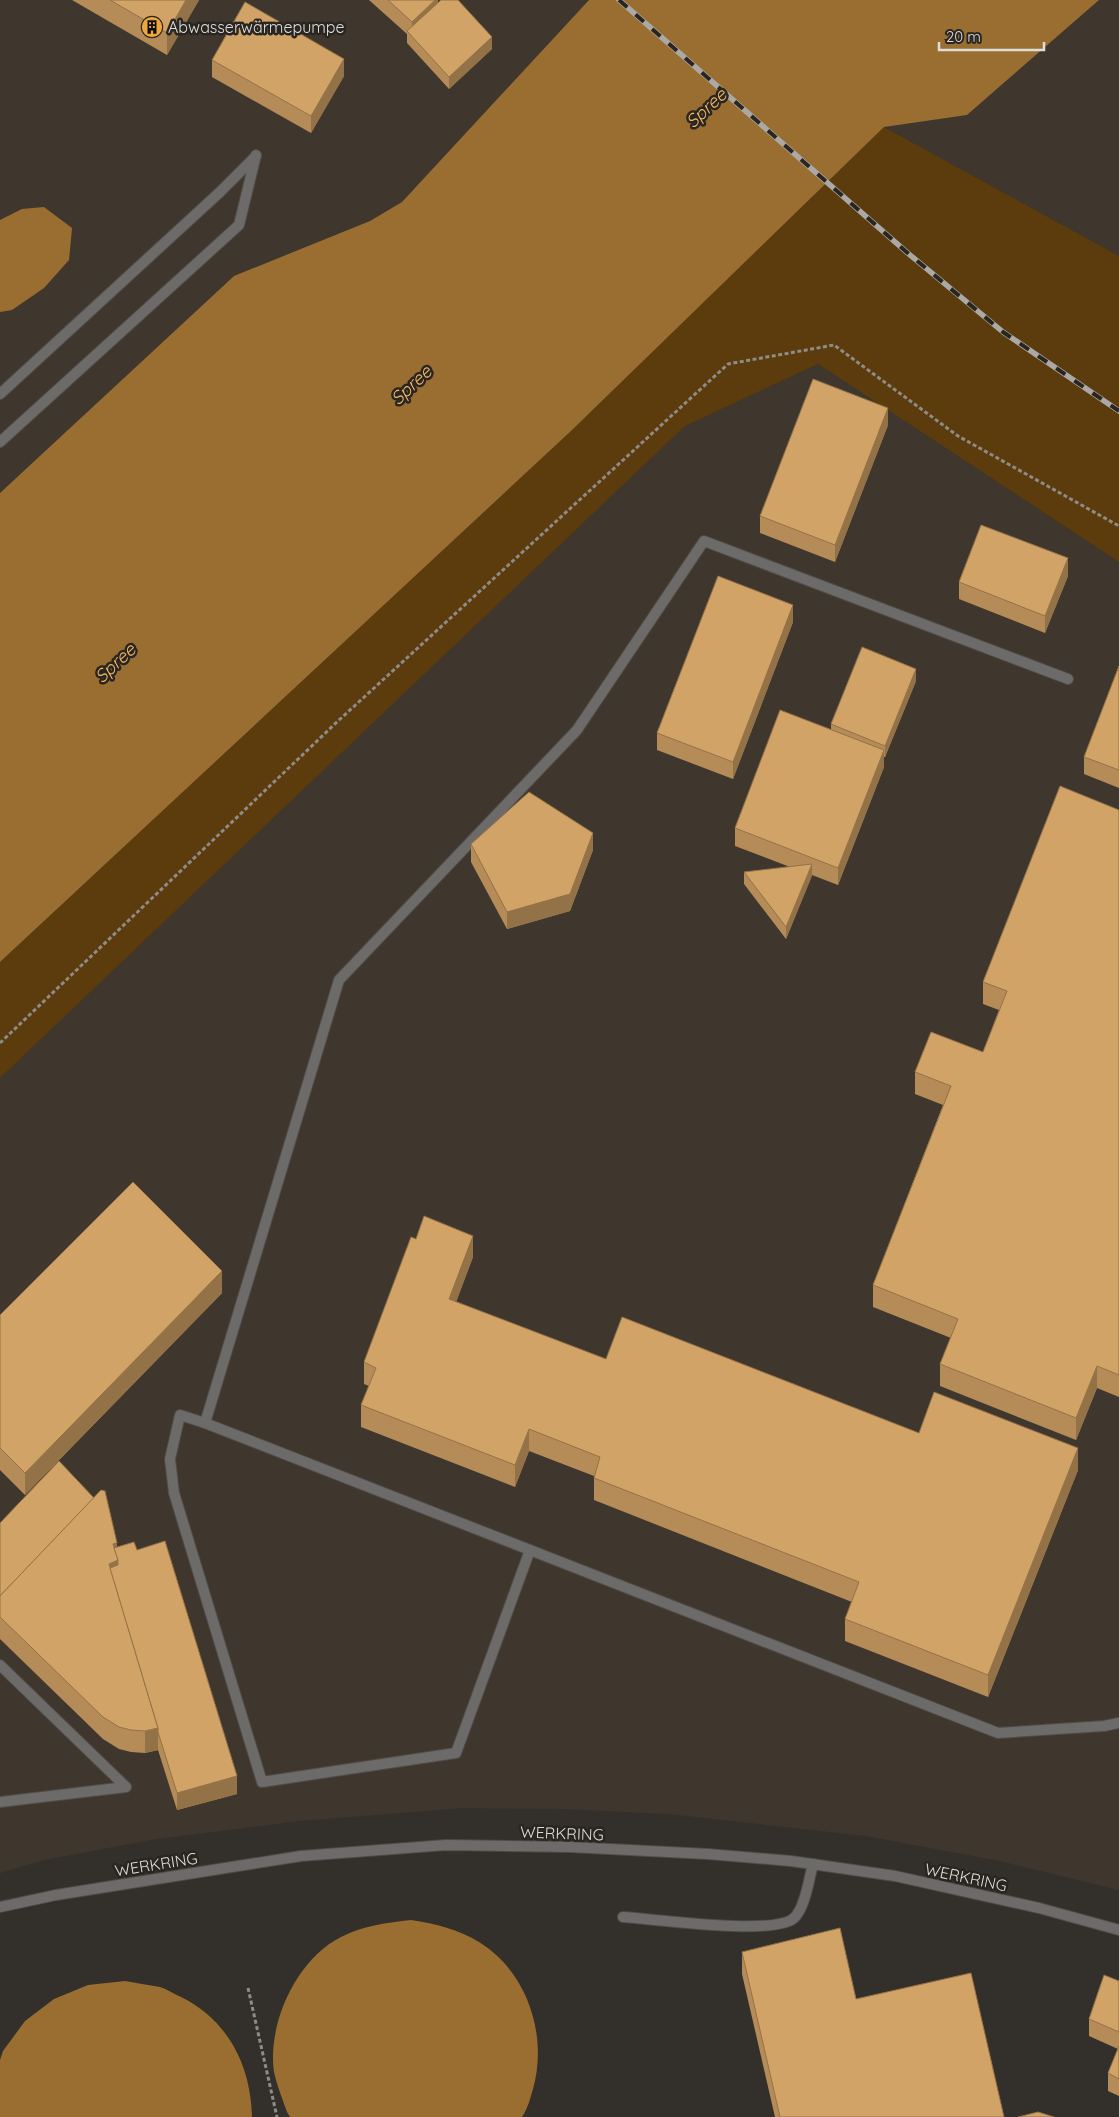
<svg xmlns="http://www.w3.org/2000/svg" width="1119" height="2117" font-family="Quicksand,sans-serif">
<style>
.built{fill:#3f372e}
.green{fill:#5c3c0c}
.water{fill:#9a6e31}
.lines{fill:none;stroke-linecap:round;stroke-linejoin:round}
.lane-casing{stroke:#4f4c48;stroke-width:12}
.street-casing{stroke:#4f4c48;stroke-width:12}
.path{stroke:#8e8c88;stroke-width:3;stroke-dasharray:4 2.5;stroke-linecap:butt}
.lane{stroke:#6d6b69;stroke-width:10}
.street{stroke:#6d6b69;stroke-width:10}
.rail-casing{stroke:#aba9a6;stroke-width:5.5}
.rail{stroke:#292622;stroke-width:4;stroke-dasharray:11;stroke-linecap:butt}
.wall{fill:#b58c58}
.shaded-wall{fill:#937247}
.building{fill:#d2a366;stroke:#937247}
.labels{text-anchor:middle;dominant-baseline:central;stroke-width:5;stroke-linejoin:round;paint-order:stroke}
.poi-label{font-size:16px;fill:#dfddda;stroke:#292622;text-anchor:start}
.street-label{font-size:16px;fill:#dfddda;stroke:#292622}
.water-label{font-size:18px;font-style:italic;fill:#f8b964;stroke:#292622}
</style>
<rect width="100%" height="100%" fill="#33302c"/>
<g class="built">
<polygon points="0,0 589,0 402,202 370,221 234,276 0,493"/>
<polygon points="1099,0 1119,0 1119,256 884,127 967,115"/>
<polygon points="818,364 1119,562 1119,1890 1000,1861 866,1836 669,1814 567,1809 462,1808 299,1821 156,1839 44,1860 0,1873 0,1078 685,426"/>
</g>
<polygon class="green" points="884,127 1119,256 1119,562 818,364 685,426 0,1078 0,962 571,431"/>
<g class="water">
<polygon points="589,0 1099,0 967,115 884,127 571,431 0,962 0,493 234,276 370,221 402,202"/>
<polygon points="44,207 72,228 69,260 44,288 12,310 0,312 0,220 22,209"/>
<path d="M411 1920C436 1924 458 1929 479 1942 528 1972 548 2036 533 2089 530 2099 528 2108 522 2117H290L287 2112C283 2100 277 2086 274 2072 267 2023 297 1959 341 1937 364 1925 387 1923 411 1920Z"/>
<path d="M125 1981C136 1983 148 1985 160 1987 167 1989 174 1994 181 1997 228 2020 251 2066 252 2117H0V2060L3 2051 25 2021 54 1999 88 1985Z"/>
</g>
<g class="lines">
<g class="lane-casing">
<g id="lane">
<polyline points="0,394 220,192 256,156"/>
<polyline points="0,442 239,225 256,155"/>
<polyline points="1068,679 704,541 577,730 339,980 205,1423 998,1733 1104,1726 1119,1723"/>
<polyline points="205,1423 180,1415 170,1459 174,1493 262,1782 456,1753 530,1550"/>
<path d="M623 1917C654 1919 775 1936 794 1918 805 1908 809 1879 813 1864"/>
</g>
</g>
<g class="street-casing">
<g id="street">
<polyline points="0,1665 126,1787"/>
<polyline points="0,1802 126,1787"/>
<polyline points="0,1907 56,1895 301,1856 446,1845 570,1847 708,1854 791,1861 895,1876 1039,1908 1119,1930"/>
</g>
</g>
<g class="path">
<polyline points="0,1043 338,721 728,364 834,345 958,436 1119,526"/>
<polyline points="248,1988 277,2117"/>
</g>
<use href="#lane" class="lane"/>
<use href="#street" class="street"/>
<g class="rail-casing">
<polyline id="rail" points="619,0 910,255 1003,332 1119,411"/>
</g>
<use href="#rail" class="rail"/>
</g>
<g class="wall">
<polygon points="72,0 199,0 167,55"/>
<polygon points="369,0 438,0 438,3 492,49 449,89 407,43 407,34"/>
<polygon points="212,60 344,76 311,133 212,77"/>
<polygon points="888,425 835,562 760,533 760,516"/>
<polygon points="1068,576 1045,633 959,599 959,582"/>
<polygon points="793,622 733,779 657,750 657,733"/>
<polygon points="1119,666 1119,788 1084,774 1084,757"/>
<polygon points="916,681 885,757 884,757 884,767 838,885 812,875 786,939 744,884 744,872 790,867 735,846 735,828 831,730 831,724"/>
<polygon points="1119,810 1119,1397 1097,1388 1076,1440 940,1386 940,1364 951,1338 873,1307 873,1285 943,1105 915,1094 915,1072 983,1052 999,1010 983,1004 983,982"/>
<polygon points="471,844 593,850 570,911 507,929 471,862"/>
<polygon points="473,1257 456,1302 606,1359 919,1433 1078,1470 988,1697 845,1641 845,1619 852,1602 594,1500 594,1476 529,1451 515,1487 361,1427 361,1405 369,1386 364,1384 364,1362"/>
<polygon points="222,1293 25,1495 0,1470 0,1315"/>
<polygon points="0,1523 117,1547 137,1550 237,1794 177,1810 158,1750 145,1753 131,1752 119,1749 103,1739 0,1639"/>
<polygon points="742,1952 856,1999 1004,2117 775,2117 742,1974"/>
<polygon points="1119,1981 1119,2096 1108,2091 1108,2073 1118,2049 1089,2036 1089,2019"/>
</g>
<g class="shaded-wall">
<polygon points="186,0 199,0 167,55 167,33"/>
<polygon points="435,0 438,0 438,15 412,37 412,22"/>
<polygon points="492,37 492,49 449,89 449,77"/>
<polygon points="344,59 344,76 311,133 311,116"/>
<polygon points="888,408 888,425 835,562 835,545"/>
<polygon points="1068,558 1068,576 1045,633 1045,616"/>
<polygon points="793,605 793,622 733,779 733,762"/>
<polygon points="916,669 916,681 885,757 885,746"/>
<polygon points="884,750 884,767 838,885 838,868"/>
<polygon points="593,833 593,850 570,911 507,929 507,912"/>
<polygon points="812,864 812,876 786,939 786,927"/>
<polygon points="473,1236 473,1257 449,1321 449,1299"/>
<polygon points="222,1271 222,1293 25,1495 25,1473"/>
<polygon points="1097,1366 1097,1388 1076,1440 1076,1418"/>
<polygon points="529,1429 529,1451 515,1487 515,1465"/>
<polygon points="1078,1448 1078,1470 988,1697 988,1675"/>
<polygon points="117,1543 118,1582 113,1584 109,1564 113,1544"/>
<polygon points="158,1728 158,1750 145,1753 145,1731"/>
<polygon points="237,1776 237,1794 177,1810 177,1793"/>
</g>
<g class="building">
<polygon points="110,0 186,0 167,33"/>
<polygon points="388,0 435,0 412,22"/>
<polygon points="441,0 458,0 492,37 449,77 407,31"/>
<polygon points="245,2 344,59 311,116 212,60"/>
<polygon points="813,379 888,408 835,545 760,516"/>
<polygon points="981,525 1068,558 1045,616 959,582"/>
<polygon points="718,576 793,605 733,762 657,733"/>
<polygon points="862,647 916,669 885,746 831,724"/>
<polygon points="1119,666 1119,770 1084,757"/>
<polygon points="780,710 884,750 838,868 735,828"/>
<polygon points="1060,786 1119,810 1119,1375 1097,1366 1076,1418 940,1364 958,1319 873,1285 951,1086 915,1072 931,1032 983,1052 1007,991 983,982"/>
<polygon points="529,792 593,833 570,894 507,912 471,844"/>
<polygon points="812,864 786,927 744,872"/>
<polygon points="133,1182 222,1271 25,1473 0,1448 0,1315"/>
<polygon points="424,1216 473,1236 449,1299 606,1359 622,1317 919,1433 934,1392 1078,1448 988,1675 845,1619 859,1582 594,1478 600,1457 529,1429 515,1465 361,1405 376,1368 364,1362 411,1237 416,1239"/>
<polygon points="59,1461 94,1498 0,1596 0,1523"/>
<polygon points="101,1490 105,1491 117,1543 113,1544 118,1560 109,1564 158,1728 145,1731 131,1730 119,1727 103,1717 0,1617 0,1596"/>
<polygon points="165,1541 237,1776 177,1793 158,1732 158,1728 110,1568 118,1565 118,1560 114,1548 134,1542 137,1550"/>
<polygon points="840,1928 856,1999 971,1973 1004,2117 780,2117 742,1952"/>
<polygon points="1104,1975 1119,1981 1119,2032 1089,2019"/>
<polygon points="1119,2046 1119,2079 1108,2073"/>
<polygon points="1038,2112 1054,2117 1018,2117"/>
</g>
<defs>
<g id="building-disc" transform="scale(1.125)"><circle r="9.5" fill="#efa73d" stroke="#292622"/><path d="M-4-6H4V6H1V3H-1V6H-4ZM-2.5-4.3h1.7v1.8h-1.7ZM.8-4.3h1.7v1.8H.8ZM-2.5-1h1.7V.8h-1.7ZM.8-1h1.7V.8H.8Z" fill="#111"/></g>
</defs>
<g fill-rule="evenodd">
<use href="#building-disc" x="152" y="27"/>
</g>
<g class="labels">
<g class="poi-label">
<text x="168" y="27">Abwasserwärmepumpe</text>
</g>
<g class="street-label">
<text transform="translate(562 1833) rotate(2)">WERKRING</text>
<text transform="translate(156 1864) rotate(-9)">WERKRING</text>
<text transform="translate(966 1877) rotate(12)">WERKRING</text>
</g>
<g class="water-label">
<text transform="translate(706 108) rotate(-43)">Spree</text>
<text transform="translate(411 385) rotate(-43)">Spree</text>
<text transform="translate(115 663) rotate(-43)">Spree</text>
</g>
</g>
<path d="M939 42v8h105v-8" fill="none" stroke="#dfddda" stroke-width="2.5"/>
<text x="946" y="42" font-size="15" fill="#dfddda" stroke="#292622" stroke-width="4" paint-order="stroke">20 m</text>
</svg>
